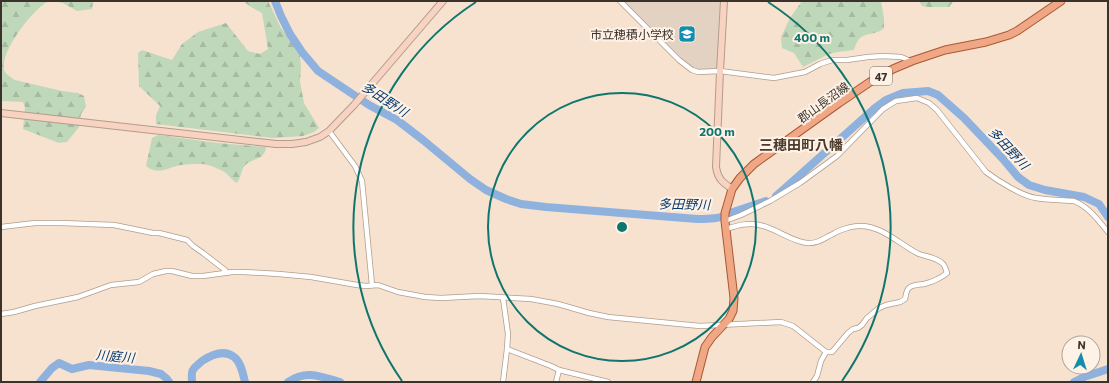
<svg xmlns="http://www.w3.org/2000/svg" width="1109" height="383" font-family="Commissioner,'Noto Sans JP',sans-serif">
<style>
.education{fill:#e3d2c2}
.forest{fill:url(#forest-firs)}
.lines{fill:none;stroke-linecap:round;stroke-linejoin:round}
.river{stroke:#8eb2dd;stroke-width:8}
.street-casing{stroke:#b19d8c;stroke-width:6}
.secondary-casing{stroke:#b19d8c;stroke-width:8}
.primary-casing{stroke:#aa5832;stroke-width:9}
.street{stroke:#fff;stroke-width:4.5}
.secondary{stroke:#f8d3c2;stroke-width:6}
.primary{stroke:#f0a786;stroke-width:7}
.ring{fill:none;stroke:#0f766e;stroke-width:2}
.labels{text-anchor:middle;dominant-baseline:central;stroke-width:4;stroke-linejoin:round;paint-order:stroke}
.shield{fill:#fef1e6;stroke:#756b63;stroke-width:1}
.shield-label{font-size:11px;font-weight:bold;fill:#3a322b}
.poi-label{font-size:12px;fill:#3a322b;stroke:#fef1e6;text-anchor:end}
.street-label{font-size:12px;fill:#3a322b;stroke:#fef1e6}
.water-label{font-size:13px;font-style:italic;fill:#083b70;stroke:#fef1e6}
.quarter-label{font-size:14px;font-weight:bold;fill:#4b3a2b;stroke:#fef1e6}
.centre{fill:#0f766e;stroke:#fef1e6;stroke-width:2}
.ring-label{font-size:12px;text-anchor:middle;font-weight:bold;fill:#0f766e;stroke:#fef1e6;stroke-width:4;stroke-linejoin:round;paint-order:stroke}
</style>
<defs>
<pattern id="forest-firs" width="22" height="20" patternUnits="userSpaceOnUse"><rect width="22" height="20" fill="#bfd8ba"/><path d="M5 1l3.5 6h-7zM16 11l3.5 6h-7z" fill="#a5baa0"/></pattern>
</defs>
<rect width="100%" height="100%" fill="#f7e2d0"/>
<polygon class="education" points="623,1 721,1 717,67 715,69 700,70 695,69 689,66"/>
<g class="forest">
<path d="M1 1H53C49 2 46 2 44 4 30 14 0 52 4 70 6 75 11 77 15 80L62 91 78 93 84 96 86 107 81 114 79 127 67 142 59 143 23 129 25 107 23 102 1 101Z"/>
<polygon points="53,1 90,1 93,3 92,9 77,11 63,3"/>
<polygon points="243,1 268,1 281,28 294,44 300,55 301,67 300,82 304,103 319,128 314,132 303,136 273,138 156,124 156,115 160,106 139,86 138,53 142,50 172,60 182,44 198,32 226,23 248,51 260,54 268,49 262,13 251,7"/>
<path d="M802 1H881L884 18V28C877 35 867 32 860 38 857 41 855 46 854 50L838 52 829 54 803 67 794 53 782 48 781 37 790 18Z"/>
<polygon points="919,1 952,1 953,2 949,7 929,7 922,6"/>
<path d="M158 135 218 143 266 147C265 162 249 157 243 168 241 173 240 179 237 183 233 181 230 177 226 173 220 169 210 165 203 164 196 164 188 164 181 165 169 167 158 176 146 166L152 138Z"/>
</g>
<g class="lines">
<g class="river">
<path d="M275 1 281 16 290 34 302 52 318 71 369 105 397 120 423 140 470 179 486 190 506 199 521 204 546 207 697 219C708 219 721 219 730 213L766 201"/>
<polyline points="776,196 783,190 875,108 886,100 903,93 928,91 938,95 964,118 1003,159 1018,177 1029,185 1045,190 1084,197 1099,204 1108,217"/>
<polyline points="40,382 52,368 59,363 72,369 89,365 149,371 161,374 166,378 169,382"/>
<path d="M192 382C192 378 191 373 193 370 195 366 199 364 202 361 211 355 224 349 234 357 241 362 243 374 245 382"/>
<path d="M288 382C307 369 321 377 340 382"/>
<polyline points="1074,382 1084,377 1108,369"/>
</g>
<g class="street-casing">
<g id="street">
<polyline points="620,1 679,60 692,70 698,72 720,71 774,78 805,72 820,64 832,60 847,60 868,57 883,56 901,57 911,61"/>
<polyline points="329,131 355,166 362,181 372,285"/>
<path d="M725 221 741 215 770 201 800 183 837 156 883 109 896 101 917 98 929 103 937 110 986 172C998 181 1022 196 1036 198 1048 200 1062 200 1074 201 1089 207 1098 220 1108 232"/>
<polyline points="1,227 35,223 61,223 114,225 153,233 159,233 187,240 193,246 203,253 225,270 227,273"/>
<path d="M1 314 14 312 35 306 78 297 111 285 139 282 153 274 166 271H172L192 276H203L232 272H244L279 274 311 277 357 285 366 286 378 285 398 292 425 297 441 298 480 296 531 299 558 304 589 313 608 317 700 326 781 322 793 326 826 352H832L848 333 853 329 858 328 862 325 867 318 879 308 886 305 900 302 905 299C906 296 906 290 909 288 913 284 920 285 924 284 932 282 941 278 947 273 946 270 945 265 942 263 935 257 927 257 919 254 900 245 882 225 859 226 852 226 839 230 833 234 824 238 818 244 807 243 790 241 776 228 759 225 748 222 736 226 726 229"/>
<polyline points="507,349 551,366 559,370 608,382"/>
<polyline points="503,382 507,349 508,334 503,298"/>
<polyline points="556,382 559,370"/>
<polyline points="813,382 817,376 821,361 826,352"/>
</g>
</g>
<g class="secondary-casing">
<g id="secondary">
<path d="M724 1 720 71 716 167C718 179 722 182 732 189"/>
<polyline points="1,113 276,144 292,144 306,142 320,137 329,131 354,105 371,85 443,1"/>
</g>
</g>
<g class="primary-casing">
<polyline id="primary" points="696,382 705,347 712,337 729,319 733,311 734,298 725,221 725,213 732,189 740,178 754,164 839,103 870,82 893,69 912,61 945,50 986,42 1009,35 1017,31 1061,1"/>
</g>
<use href="#street" class="street"/>
<use href="#secondary" class="secondary"/>
<use href="#primary" class="primary"/>
</g>
<g class="ring">
<circle cx="622" cy="227" r="134"/>
<path d="M402 381A268 268 0 0 1 476 2M768 2A268 268 0 0 1 842 381"/>
</g>
<defs>
<g id="school-square" transform="scale(0.9)"><rect x="-9" y="-9" width="18" height="18" rx="4" fill="#128daf" stroke="#fef1e6"/><path d="M0-5L7-2L0 1L-7-2ZM-4 1L0 2.5L4 1V4Q0 6-4 4Z" fill="#fff"/></g>
</defs>
<g fill-rule="evenodd">
<use href="#school-square" x="687" y="34"/>
</g>
<g class="labels">
<rect class="shield" x="870" y="67" width="22" height="18" rx="3"/>
<g class="shield-label">
<text x="881" y="76">47</text>
</g>
<g class="poi-label">
<text x="674" y="34">市立穂積小学校</text>
</g>
<g class="street-label">
<text transform="translate(823 102) rotate(-36)">郡山長沼線</text>
</g>
<g class="water-label">
<text transform="translate(385 99) rotate(33)">多田野川</text>
<text transform="translate(1009 148) rotate(47)">多田野川</text>
<text transform="translate(684 204) rotate(1)">多田野川</text>
<text transform="translate(115 356) rotate(5)">川庭川</text>
</g>
<g class="quarter-label">
<text x="801" y="144">三穂田町八幡</text>
</g>
</g>
<circle cx="622" cy="227" r="6" class="centre"/>
<g class="ring-label">
<text x="812" y="42">400 m</text>
<text x="717" y="136">200 m</text>
</g>
<rect width="1109" height="383" fill="none" stroke="#3a322b" stroke-width="4"/>
<g transform="translate(1081 355) rotate(4)"><circle r="19" fill="#fef1e6" stroke="#b0a59b"/>
<path d="M0-3L7 15L0 10L-7 15Z" fill="#128daf"/>
<text y="-6" font-size="11" font-weight="bold" text-anchor="middle" fill="#3a322b">N</text>
</g>
</svg>
